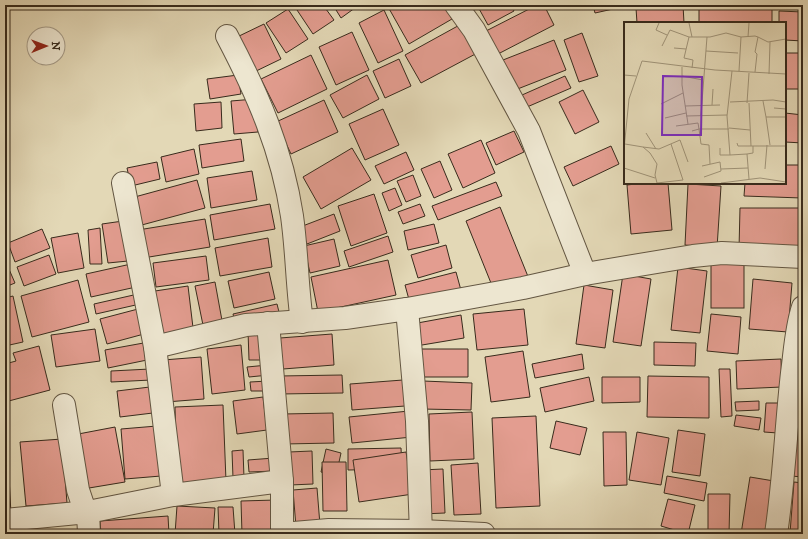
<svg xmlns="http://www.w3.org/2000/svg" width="808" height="539" font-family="'IM FELL DW Pica',serif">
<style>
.building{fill:#e39d90;stroke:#382b1c}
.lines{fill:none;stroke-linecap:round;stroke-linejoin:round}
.street-casing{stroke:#635642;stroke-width:24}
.street{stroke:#ede6d0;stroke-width:22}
.inset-road{fill:none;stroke:#9f9378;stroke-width:1}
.view{fill:#7b2cbf;fill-opacity:0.15;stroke:#7b2cbf;stroke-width:2}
.inset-edge{fill:none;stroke:#382b1c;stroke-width:2}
</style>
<rect width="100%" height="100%" fill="#e3d8b6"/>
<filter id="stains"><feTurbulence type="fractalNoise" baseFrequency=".005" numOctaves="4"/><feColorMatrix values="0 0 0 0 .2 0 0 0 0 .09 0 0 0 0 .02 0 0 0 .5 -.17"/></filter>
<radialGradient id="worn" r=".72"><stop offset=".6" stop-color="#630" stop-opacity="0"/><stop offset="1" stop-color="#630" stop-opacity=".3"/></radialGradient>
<g class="building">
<polygon points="298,5 323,5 334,20 313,34 295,7"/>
<polygon points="333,5 359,5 341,18"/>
<polygon points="387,5 444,5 452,19 409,44"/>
<polygon points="477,5 511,5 514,11 488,25"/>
<polygon points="537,5 544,5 554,25 498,54 486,31"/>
<polygon points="593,5 631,5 595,13"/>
<polygon points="683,5 684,23 637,23 636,8"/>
<rect x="699" y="5" width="73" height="18"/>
<polygon points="288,9 308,39 286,53 266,23"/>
<polygon points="384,10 403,51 378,63 359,23"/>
<polygon points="779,11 803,12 803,41 785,40 785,23 779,23"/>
<polygon points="465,22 481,51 421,83 405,55"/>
<polygon points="264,24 281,59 252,73 235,38"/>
<polygon points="352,32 369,70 336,85 319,47"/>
<polygon points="582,33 598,76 579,82 564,40"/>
<polygon points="554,40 566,70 515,90 503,60"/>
<rect x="785" y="53" width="18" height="36"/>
<polygon points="311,55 327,89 278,113 261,79"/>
<polygon points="399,59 411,86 385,98 373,71"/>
<polygon points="238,75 241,94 210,99 207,79"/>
<polygon points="367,75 379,99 343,118 330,95"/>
<polygon points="565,76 571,88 527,107 522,95"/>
<polygon points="583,90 599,122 575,134 559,102"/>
<polygon points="255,99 258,132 234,134 231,101"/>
<polygon points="324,100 338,132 291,154 276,122"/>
<polygon points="221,102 222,128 196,131 194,104"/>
<polygon points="383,109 399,145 365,160 349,124"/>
<polygon points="785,113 803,115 803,143 785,142"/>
<polygon points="514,131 524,152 496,165 486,143"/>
<polygon points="241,139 244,161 202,168 199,145"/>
<polygon points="481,140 495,173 463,188 448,154"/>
<polygon points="611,146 619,164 573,186 564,167"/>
<polygon points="352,148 371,180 321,209 303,177"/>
<polygon points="194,149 199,174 166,182 161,157"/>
<polygon points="406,152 414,170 384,184 375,166"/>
<polygon points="440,161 452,190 434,198 421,169"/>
<polygon points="157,162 160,179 131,186 127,168"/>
<polygon points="785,165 803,165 802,198 744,196 745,183 785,183"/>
<polygon points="252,171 257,200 211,208 207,178"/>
<polygon points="413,175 421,196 406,202 397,181"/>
<polygon points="197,180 205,208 138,226 131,198"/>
<polygon points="496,182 502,196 438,220 432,206"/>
<polygon points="644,183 668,183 672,230 631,234 627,185"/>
<polygon points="688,184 721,186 717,248 685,245"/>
<polygon points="395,188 402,205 389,211 382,193"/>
<polygon points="374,194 387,233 351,246 338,206"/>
<polygon points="270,204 275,229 214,240 210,215"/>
<polygon points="420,204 425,216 403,224 398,212"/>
<polygon points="500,207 529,279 495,293 466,221"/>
<polygon points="740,208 803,208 803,250 739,249"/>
<polygon points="334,214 340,231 307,244 300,227"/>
<polygon points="205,219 210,247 143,258 138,230"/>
<polygon points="123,221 128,261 108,263 102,224"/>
<polygon points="434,224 439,243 408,250 404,231"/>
<polygon points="100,228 102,264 90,264 88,230"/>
<polygon points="42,229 50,248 15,262 8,243"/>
<polygon points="78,233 84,268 58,273 51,238"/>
<polygon points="388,236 393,252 349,267 344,251"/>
<polygon points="268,238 272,267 220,276 215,248"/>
<polygon points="334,239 340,266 310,273 304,246"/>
<polygon points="446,245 452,268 418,278 411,255"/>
<polygon points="49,255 56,274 24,286 17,267"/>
<polygon points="206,256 209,280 156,287 153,263"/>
<polygon points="5,260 15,283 5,287"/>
<polygon points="388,260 396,295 318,312 311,277"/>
<rect x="711" y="260" width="33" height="48"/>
<polygon points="131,264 136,287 91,297 86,274"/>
<polygon points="678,267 707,271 700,333 671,330"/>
<polygon points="269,272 275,299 234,308 228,281"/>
<polygon points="456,272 462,294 411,307 405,285"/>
<polygon points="623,274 651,279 641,346 613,342"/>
<polygon points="753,279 792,283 788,332 749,329"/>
<polygon points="78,280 89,322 32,337 21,296"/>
<polygon points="215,282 223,326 204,330 195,286"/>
<polygon points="584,285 613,290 605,348 576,344"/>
<polygon points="188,286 194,336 162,340 155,291"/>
<polygon points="138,294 140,304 96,314 94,304"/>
<polygon points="13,296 23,342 5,346 5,298"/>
<polygon points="277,304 279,312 235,322 233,314"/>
<polygon points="138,309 144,334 107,344 100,319"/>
<polygon points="524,309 528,345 477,350 473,314"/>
<polygon points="711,314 741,317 738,354 707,351"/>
<polygon points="461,315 464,338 416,346 412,324"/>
<polygon points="95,329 100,361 56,367 51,335"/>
<polygon points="248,331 263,331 264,360 249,360"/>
<polygon points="332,334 334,365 283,369 280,338"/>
<polygon points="149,342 152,359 108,368 105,350"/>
<polygon points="654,342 696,343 695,366 654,365"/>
<polygon points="241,345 245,390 212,394 207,349"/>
<polygon points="39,346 50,390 5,402 5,364 16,361 13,353"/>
<polygon points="420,349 468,349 468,377 419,377"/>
<polygon points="523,351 530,397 491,402 485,357"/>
<polygon points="582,354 584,369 535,378 532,364"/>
<polygon points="201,357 204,399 166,402 163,360"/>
<polygon points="781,359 782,387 737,389 736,361"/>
<polygon points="268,365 269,375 249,377 247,367"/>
<polygon points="150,369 151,380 111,382 111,371"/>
<polygon points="719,369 730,369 732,416 721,417"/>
<polygon points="342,375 343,393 280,394 279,376"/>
<polygon points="648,376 709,377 709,418 647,417"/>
<polygon points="589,377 594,401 545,412 540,388"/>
<polygon points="602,377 640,377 640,402 602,403"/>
<polygon points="798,378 803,378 803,432 793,431"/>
<polygon points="403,380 405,406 352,410 350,384"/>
<polygon points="268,381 268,391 251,391 250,382"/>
<polygon points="423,381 472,383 471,410 422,409"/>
<polygon points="158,386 161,412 120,417 117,391"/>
<polygon points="263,397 267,430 237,434 233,401"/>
<polygon points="759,401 759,410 736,411 735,402"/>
<polygon points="766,403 780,403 778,433 764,432"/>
<polygon points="223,405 226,481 177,483 175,407"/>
<polygon points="409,411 412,437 352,443 349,417"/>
<polygon points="472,412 474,459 430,461 429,414"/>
<polygon points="333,413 334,443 284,444 283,414"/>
<polygon points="736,415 761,418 759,430 734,426"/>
<polygon points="536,416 540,506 496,508 492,418"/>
<polygon points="556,421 587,428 580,455 550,448"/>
<polygon points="157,426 161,476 125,479 121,429"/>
<polygon points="115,427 125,482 83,489 73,435"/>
<polygon points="678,430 705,434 700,476 672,472"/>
<polygon points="603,432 626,432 627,485 604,486"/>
<polygon points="637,432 669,438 661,485 629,480"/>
<polygon points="62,439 67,503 26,506 20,442"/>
<polygon points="794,439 803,439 803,477 791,476"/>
<polygon points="401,448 402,469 348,470 348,449"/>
<polygon points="326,449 341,453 336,476 321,472"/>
<polygon points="243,450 244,478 233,478 232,451"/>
<polygon points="312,451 313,484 290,485 289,452"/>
<polygon points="406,452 413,494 359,502 353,460"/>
<polygon points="5,458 8,458 11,514 5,514"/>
<polygon points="274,458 275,471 249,472 248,460"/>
<polygon points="322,462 346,462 347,511 323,511"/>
<polygon points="478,463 481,514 454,515 451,465"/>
<polygon points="443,469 445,513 422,514 421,470"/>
<polygon points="667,476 707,483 704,501 664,493"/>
<polygon points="750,477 780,482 772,534 741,534"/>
<polygon points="794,482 803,483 803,534 790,533"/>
<polygon points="317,488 320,525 296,527 293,490"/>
<polygon points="708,494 730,494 729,534 708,534"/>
<polygon points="668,499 695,505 688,534 661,526"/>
<polygon points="276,500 276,534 242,534 241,501"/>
<polygon points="177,506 215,508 213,534 175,534"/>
<polygon points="218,507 233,507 235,534 219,534"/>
<polygon points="168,516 169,534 101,534 100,521"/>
</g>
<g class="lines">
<g class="street-casing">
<g id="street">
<polyline points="456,5 474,30 529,131 585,274"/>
<path d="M227 36C258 95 282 150 292 216 297 251 297 287 302 322"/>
<polyline points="407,309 417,421 421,534"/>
<polyline points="268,323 282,481 282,534"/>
<polyline points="155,347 246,325 345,318 407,309 523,288 585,274 693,256 722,253 803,257"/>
<polyline points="64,405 78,490 83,505 88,512 173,495 155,347 123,183"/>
<polyline points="173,495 282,481"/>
<polyline points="5,520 88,512 89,534"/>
<polyline points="282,534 329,530 421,531 484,534"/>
<path d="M776 534C784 481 786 427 792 373 795 351 796 328 803 307"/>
</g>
</g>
<use href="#street" class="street"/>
</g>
<g transform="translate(624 22)">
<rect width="162" height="162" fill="#e3d8b6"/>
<path class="inset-road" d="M35 1 32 8 43 13M65 1 68 15M65 15 60 36 69 38 68 46M124 15 125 1M134 15 144 20 162 17M38 24 46 8 65 15H86L102 11 117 15M50 26 62 27M82 29 114 31M58 45V63L64 102M108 49 103 94 106 133 123 132 125 157M115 49 117 15 131 14 134 15 131 30 133 32 131 50M145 52 146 20M0 53 12 54M58 54 79 58M139 79 142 95H162M106 80 149 78 162 80M123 81 125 51M125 81 127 124M37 82 59 71M88 83 89 67M61 84 96 83M150 86 162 87M77 93 83 15M62 94 103 93M142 95 146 123M41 96 62 91M52 104 74 101 75 107 68 109M105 106 126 108M22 111 32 127M113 121 114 124H162M1 122 19 125 26 131 33 142 31 153 33 161M19 125 35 127 56 118 64 140M96 126V133H106M0 127 5 77 18 39 91 48 162 52M123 132 129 131V124M86 142 85 123 77 122 75 107H105M78 144 96 140 97 149 80 155M0 146 31 156M97 147 124 146M141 147 143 123M33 161 59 158 47 122M97 161 136 156 162 160"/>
<path class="view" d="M39 54 78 55 77 113H38Z"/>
<rect width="162" height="162" class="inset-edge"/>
</g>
<rect width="808" height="539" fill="none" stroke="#e3d8b6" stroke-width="20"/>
<rect x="6" y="6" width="796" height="527" fill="none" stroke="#382b1c" stroke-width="2"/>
<rect x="10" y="10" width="788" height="519" fill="none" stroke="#382b1c"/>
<g transform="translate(46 46) rotate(89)"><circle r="19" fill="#ede6d0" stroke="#a59b88"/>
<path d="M0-3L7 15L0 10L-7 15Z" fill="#8f2418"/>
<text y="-6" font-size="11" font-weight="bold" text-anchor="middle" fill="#382b1c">N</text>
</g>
<rect width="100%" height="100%" filter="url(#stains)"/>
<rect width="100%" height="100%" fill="url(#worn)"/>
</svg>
